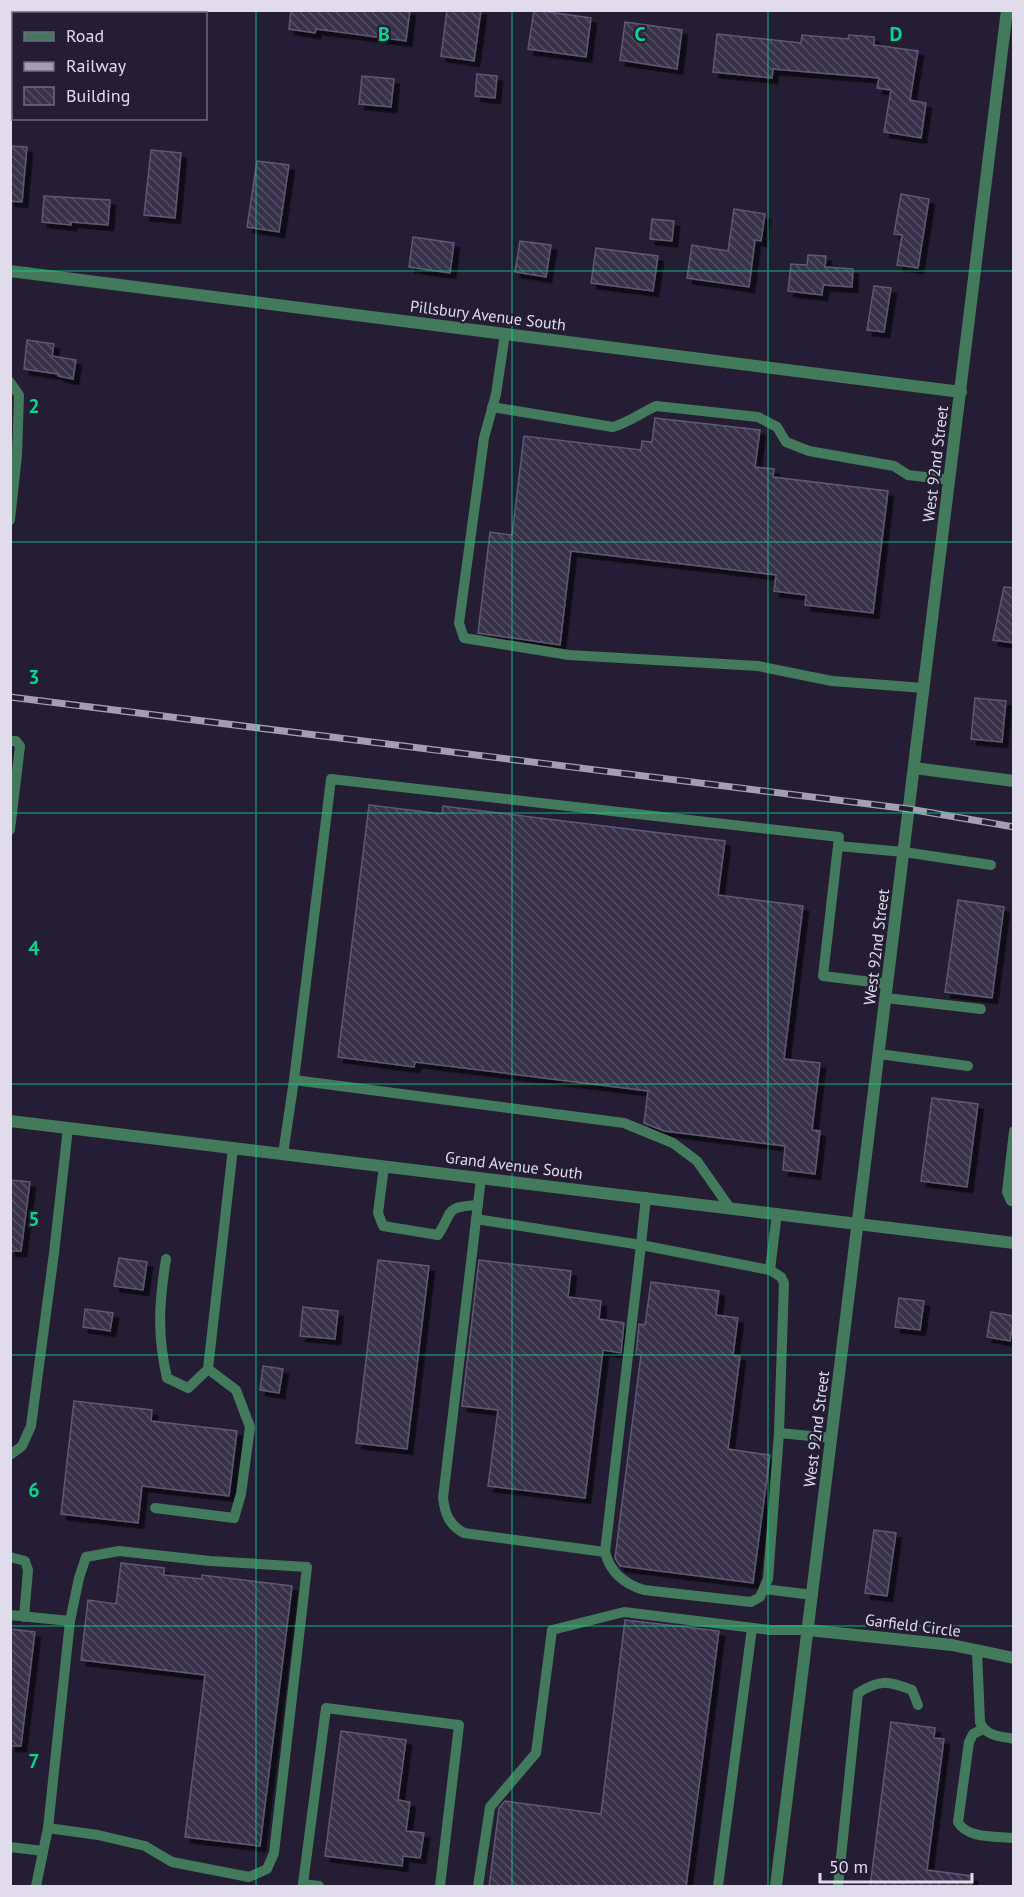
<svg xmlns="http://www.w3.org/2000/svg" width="1024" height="1897" font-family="'PT Sans',sans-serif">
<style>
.building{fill:url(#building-back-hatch);stroke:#5f5872;stroke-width:1.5;filter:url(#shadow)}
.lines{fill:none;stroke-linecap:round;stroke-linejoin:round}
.service{stroke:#437a5c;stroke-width:10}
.minor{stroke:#437a5c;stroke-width:12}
.rail-casing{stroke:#a39eb0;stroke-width:7}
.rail{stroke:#241d34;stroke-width:4.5;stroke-dasharray:14;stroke-linecap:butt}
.grid{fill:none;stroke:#05d98b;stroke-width:1.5;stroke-opacity:0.55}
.labels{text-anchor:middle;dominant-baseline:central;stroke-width:4.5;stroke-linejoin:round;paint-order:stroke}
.street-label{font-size:16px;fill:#e0dcec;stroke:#241d34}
.grid-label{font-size:20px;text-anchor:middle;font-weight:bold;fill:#05d98b;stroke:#241d34;stroke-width:4.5;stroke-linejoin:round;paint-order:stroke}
</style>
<defs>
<pattern id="building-back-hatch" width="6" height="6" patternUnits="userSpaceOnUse" patternTransform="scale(1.5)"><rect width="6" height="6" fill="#39324a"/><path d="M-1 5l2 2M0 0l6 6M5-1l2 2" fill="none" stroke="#554f64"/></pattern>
<filter id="shadow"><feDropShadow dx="5.5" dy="5.5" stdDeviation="0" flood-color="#0009"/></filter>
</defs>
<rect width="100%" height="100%" fill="#241d34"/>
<g class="building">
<polygon points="291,10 410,10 406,41 316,29 315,33 289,29"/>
<polygon points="447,10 481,10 474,61 441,56"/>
<polygon points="534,10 591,18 586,57 528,49"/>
<polygon points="625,22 682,30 677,69 620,60"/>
<polygon points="717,34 801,43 802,35 848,39 849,35 874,37 874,45 918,51 910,100 926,103 921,138 884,132 891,90 877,88 879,78 773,69 772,78 713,72"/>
<polygon points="477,74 497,76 495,98 475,96"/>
<polygon points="362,76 394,79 391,107 359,104"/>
<polygon points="10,146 27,147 22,202 10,201"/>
<polygon points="151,150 181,153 175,218 144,215"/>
<polygon points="257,161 289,165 279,232 247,227"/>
<polygon points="901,194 929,199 918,268 897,265 902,235 894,234"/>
<polygon points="44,196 110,200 108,225 71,222 71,225 42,222"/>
<polygon points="734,209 765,214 761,241 755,240 749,287 687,278 692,245 728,251"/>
<polygon points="652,219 674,221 672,241 650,239"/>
<polygon points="413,237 454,243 450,273 409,267"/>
<polygon points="520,241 551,245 546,277 515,272"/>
<polygon points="596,248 658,256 653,291 591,283"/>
<polygon points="808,255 826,256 825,267 853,269 852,287 823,285 822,295 788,291 791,264 807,265"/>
<polygon points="874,286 891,288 884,332 867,330"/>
<polygon points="27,340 54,344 52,356 76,360 73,379 58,376 58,374 24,369"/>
<polygon points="655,418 760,430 755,467 774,469 773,477 888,491 873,613 805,605 806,595 774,591 776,575 571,551 560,645 478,633 490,532 512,535 524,436 641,450 642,441 652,442"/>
<polygon points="1004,587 1014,588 1014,643 993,640"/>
<polygon points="975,698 1006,701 1002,742 971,739"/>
<polygon points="369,805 442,814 443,806 725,841 718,895 803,906 784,1059 820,1063 812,1130 820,1131 815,1174 783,1170 785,1146 664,1131 644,1123 648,1091 415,1062 414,1067 338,1057"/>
<polygon points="958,900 1004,907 992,998 945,992"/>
<polygon points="932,1098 978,1104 967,1187 921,1181"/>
<polygon points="10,1180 30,1182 21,1251 10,1251"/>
<polygon points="119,1258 147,1262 143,1290 114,1286"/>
<polygon points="378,1260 429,1266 407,1449 356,1443"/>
<polygon points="479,1260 571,1271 568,1297 601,1301 599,1319 624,1323 621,1353 603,1350 585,1498 488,1486 498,1410 462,1406"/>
<polygon points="651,1282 719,1291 716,1315 738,1318 733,1355 740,1356 728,1449 770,1455 753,1583 620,1566 615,1558 641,1355 636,1354 639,1324 645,1325"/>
<polygon points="899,1298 924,1301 920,1330 895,1327"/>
<polygon points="303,1307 338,1311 335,1339 300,1336"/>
<polygon points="85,1309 113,1313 110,1331 83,1327"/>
<polygon points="991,1312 1014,1316 1010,1341 987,1337"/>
<polygon points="263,1366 283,1369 279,1393 260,1390"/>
<polygon points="74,1401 152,1410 151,1421 237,1431 229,1496 142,1486 138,1523 61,1514"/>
<polygon points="874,1530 896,1533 887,1596 865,1593"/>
<polygon points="121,1563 164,1568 164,1575 202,1579 202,1575 292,1586 260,1846 185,1837 205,1675 81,1660 88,1600 116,1604"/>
<polygon points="625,1620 719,1631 686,1887 489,1887 499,1808 505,1801 601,1814"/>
<polygon points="10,1629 35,1632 21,1746 10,1746"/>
<polygon points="891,1722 935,1728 934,1738 944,1739 927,1870 972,1876 971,1887 870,1887"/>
<polygon points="341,1731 406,1740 398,1800 410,1802 406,1831 424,1833 420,1858 403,1856 402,1866 325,1856"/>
</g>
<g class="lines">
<g class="service">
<polyline points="505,334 496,394 484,438 459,623 464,638 569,655 758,666 832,681 924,688"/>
<polyline points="10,382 19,395 17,455 10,520"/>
<path d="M492 407 613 427C629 422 641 413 656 406L758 417 777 427 786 442 809 451 894 466 908 475 950 480"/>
<polyline points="10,741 16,741 20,746 10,830"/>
<polyline points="838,846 904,852 991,865"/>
<polyline points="886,998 981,1009"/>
<polyline points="879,1054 968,1066"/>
<polyline points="294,1080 331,779 839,837 823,976 888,984"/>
<polyline points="1014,1131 1007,1192 1011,1201 1014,1201"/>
<polyline points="283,1154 294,1080 624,1123 673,1143 697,1161 730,1208"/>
<path d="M384 1166 378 1213 383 1226 438 1235C454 1211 443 1207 478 1205"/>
<path d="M481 1178 443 1498C445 1514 449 1525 464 1533L605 1552"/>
<path d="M476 1219 641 1245 770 1270 781 1277 784 1283 779 1433 768 1579 760 1597 751 1602 644 1590C624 1584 610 1572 605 1552L641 1245 646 1197"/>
<path d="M166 1259C159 1302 157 1335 167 1378L188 1388 208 1369 233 1148"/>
<polyline points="770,1270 777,1213"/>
<polyline points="779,1433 832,1438"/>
<polyline points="10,1455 22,1446 31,1426 54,1253 68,1128"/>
<polyline points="155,1508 234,1518 241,1494 250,1427 236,1390 208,1369"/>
<polyline points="10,1557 25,1561 28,1570 24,1617"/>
<polyline points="764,1589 813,1595"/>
<polyline points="10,1615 70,1621 48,1828 36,1886"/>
<path d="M977 1651 980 1722C985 1736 1000 1736 1014 1739"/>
<path d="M983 1729 973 1734 969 1742 958 1822C967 1839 997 1836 1014 1838"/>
<polyline points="48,1828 98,1835 145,1846 172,1862 249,1877 267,1869 274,1853 307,1567 210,1561 119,1551 86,1557 79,1578 70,1621"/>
<polyline points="10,1847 43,1851"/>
<polyline points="319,1886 303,1884 326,1708 459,1725 440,1886"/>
<polyline points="478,1886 490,1807 536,1753 552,1630 624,1612 770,1630 808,1630"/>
<polyline points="718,1886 752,1628"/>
<path d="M838 1886 858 1693C880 1679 888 1681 912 1690L918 1705"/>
</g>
<g class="minor">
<polyline points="10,271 961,392"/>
<polyline points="914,768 1014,781"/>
<polyline points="10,1121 1014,1243"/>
<polyline points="808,1630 952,1645 1014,1658"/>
<polyline points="776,1886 1007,10"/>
</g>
<g class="rail-casing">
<polyline id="rail" points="10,697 909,809 1014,827"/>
</g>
<use href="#rail" class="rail"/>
</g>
<path class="grid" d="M256 10V1886M512 10V1886M768 10V1886M10 271H1014M10 542H1014M10 813H1014M10 1084H1014M10 1355H1014M10 1626H1014"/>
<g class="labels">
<g class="street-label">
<text transform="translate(488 315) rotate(7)">Pillsbury Avenue South</text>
<text transform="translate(935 464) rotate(-83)">West 92nd Street</text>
<text transform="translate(876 947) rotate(-83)">West 92nd Street</text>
<text transform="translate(514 1165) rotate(7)">Grand Avenue South</text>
<text transform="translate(816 1429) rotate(-83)">West 92nd Street</text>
<text transform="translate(913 1625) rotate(7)">Garfield Circle</text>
</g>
</g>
<g class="grid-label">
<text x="384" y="41">B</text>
<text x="640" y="41">C</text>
<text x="896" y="41">D</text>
<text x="34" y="413">2</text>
<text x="34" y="684">3</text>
<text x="34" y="955">4</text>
<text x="34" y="1226">5</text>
<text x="34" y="1497">6</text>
<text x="34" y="1768">7</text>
</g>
<rect width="1024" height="1897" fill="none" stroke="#e0dcec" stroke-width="24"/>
<rect x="12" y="12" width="195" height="108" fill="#241d34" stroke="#6f697e" stroke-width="1.5"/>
<rect x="24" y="32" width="30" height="9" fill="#437a5c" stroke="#6f697e" stroke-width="1.5"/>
<text x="66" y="42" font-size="18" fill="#e0dcec">Road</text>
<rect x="24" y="62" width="30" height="9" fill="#a39eb0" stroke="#6f697e" stroke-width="1.5"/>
<text x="66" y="72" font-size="18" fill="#e0dcec">Railway</text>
<rect x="24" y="87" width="30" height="18" fill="url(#building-back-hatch)" stroke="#6f697e" stroke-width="1.5"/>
<text x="66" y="102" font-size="18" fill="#e0dcec">Building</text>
<path d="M820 1873v9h152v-9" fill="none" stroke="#e0dcec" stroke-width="3"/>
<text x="829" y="1873" font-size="18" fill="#e0dcec" stroke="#241d34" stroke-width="4.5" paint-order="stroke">50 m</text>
</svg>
